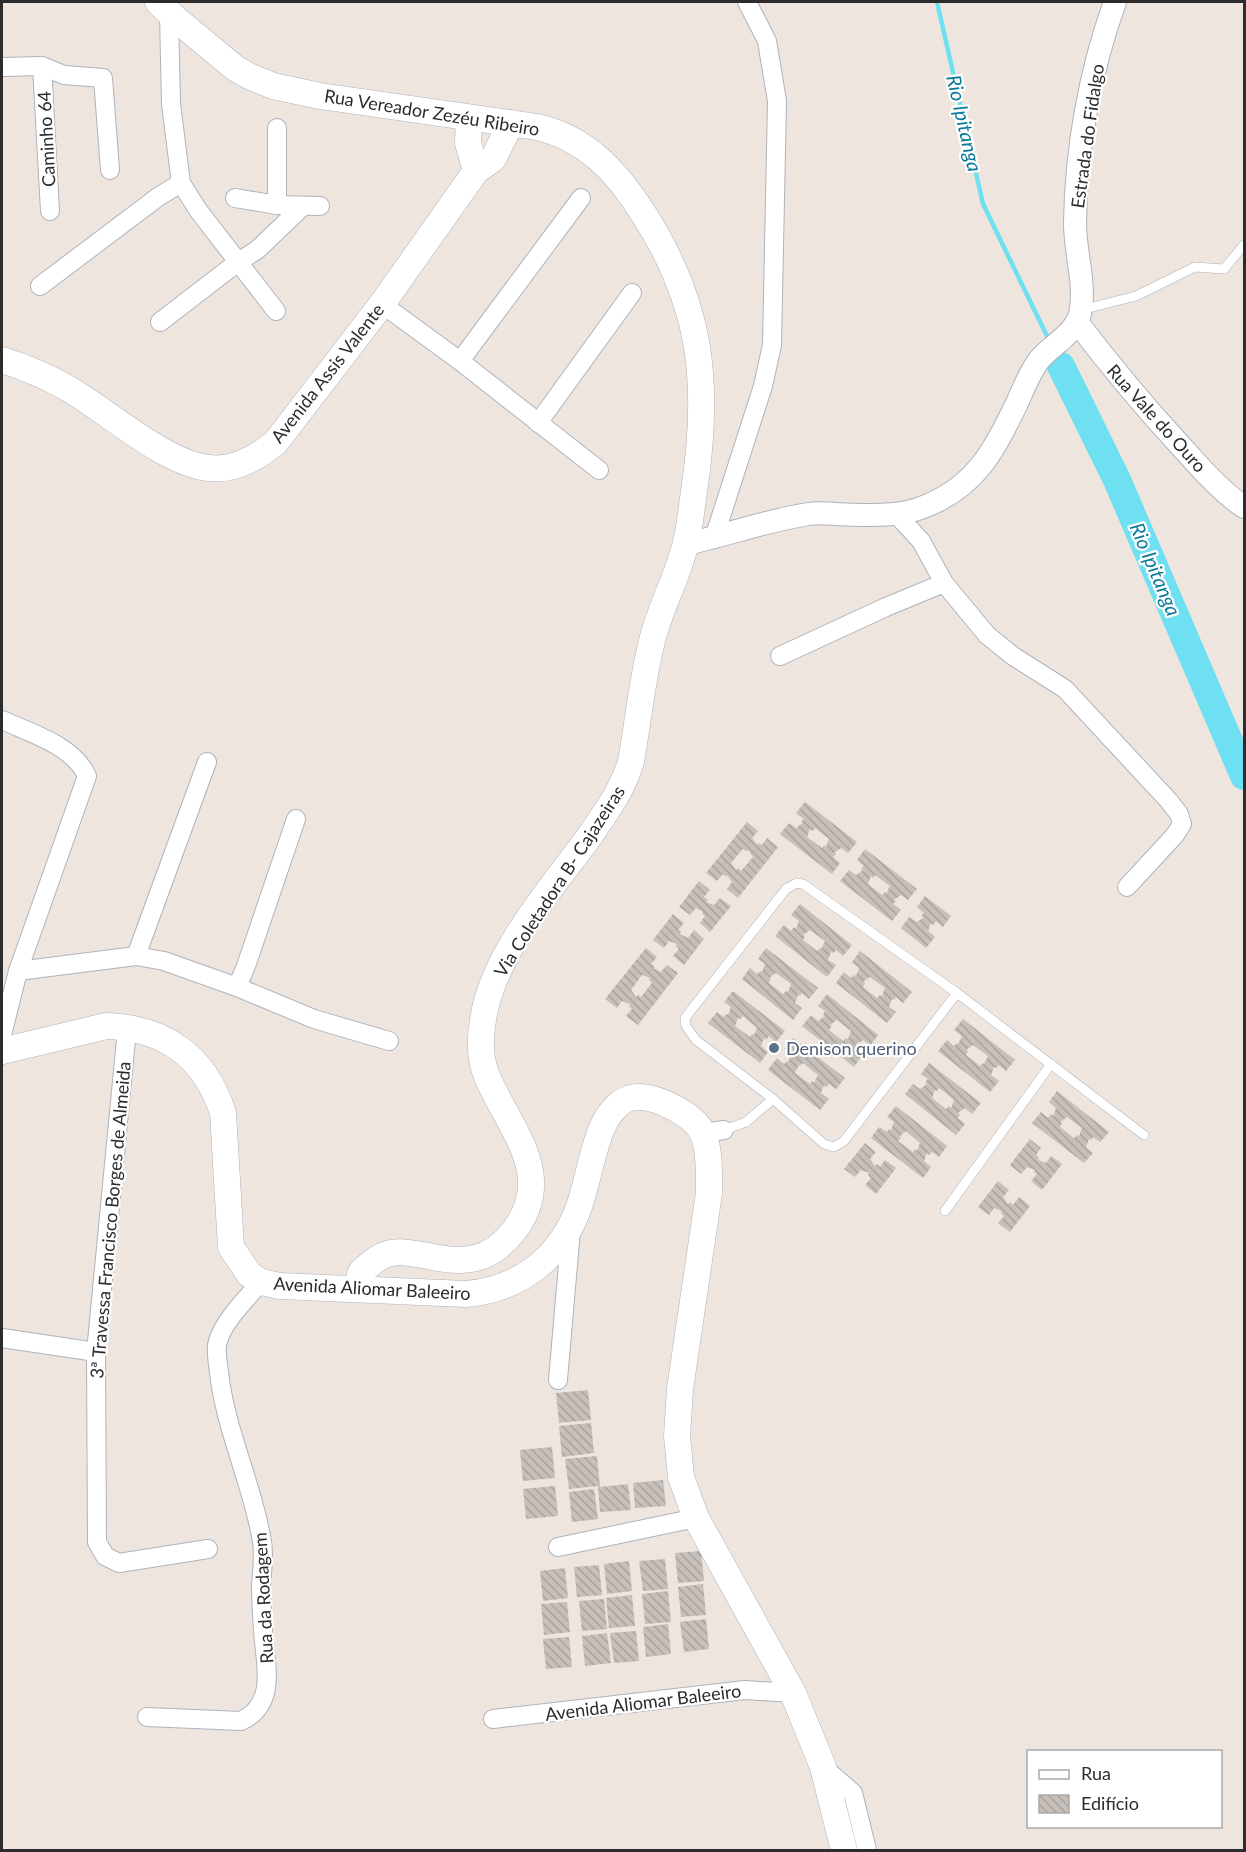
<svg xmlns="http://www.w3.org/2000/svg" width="1246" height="1852" font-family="Lato,sans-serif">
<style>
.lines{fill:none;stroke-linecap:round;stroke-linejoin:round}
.stream{stroke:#6fe0f1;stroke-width:4.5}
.river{stroke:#6fe0f1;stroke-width:28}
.building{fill:url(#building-back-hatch);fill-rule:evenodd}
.service-casing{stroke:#aeb3bc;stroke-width:10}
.minor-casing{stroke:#aeb3bc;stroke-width:20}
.tertiary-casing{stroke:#aeb3bc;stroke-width:24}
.secondary-casing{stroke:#aeb3bc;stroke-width:27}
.service{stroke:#fff;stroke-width:9}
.minor{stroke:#fff;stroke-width:18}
.tertiary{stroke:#fff;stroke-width:22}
.secondary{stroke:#fff;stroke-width:26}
.service-dot{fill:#5c6f8a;stroke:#fff;stroke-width:2}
.labels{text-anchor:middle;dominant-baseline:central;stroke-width:4.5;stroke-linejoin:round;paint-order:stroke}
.street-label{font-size:18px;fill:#2c2c2c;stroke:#fff}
.service-label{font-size:18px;fill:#4e5e75;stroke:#fff;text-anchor:start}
.water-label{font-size:20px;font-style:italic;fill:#0b7b9a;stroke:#fff}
</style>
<defs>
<pattern id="building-back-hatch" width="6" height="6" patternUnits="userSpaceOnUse" patternTransform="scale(1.5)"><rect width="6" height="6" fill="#c6bfba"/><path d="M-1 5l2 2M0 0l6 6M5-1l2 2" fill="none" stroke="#aaa4a0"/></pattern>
</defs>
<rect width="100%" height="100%" fill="#eee5de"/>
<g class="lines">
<polyline class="stream" points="937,2 983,204 1048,338"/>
<polyline class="river" points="1061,366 1117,480 1244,776"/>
</g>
<g class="building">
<path d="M805 802 857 842 848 853 841 848 834 853 836 854 833 857 840 863 832 874 780 834 789 823 796 828 803 823 801 822 804 819 796 813ZM815 828 829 839 826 847 824 845 822 848 807 837 810 829 813 831Z"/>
<path d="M747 822 758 831 752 838 757 845 758 843 762 845 767 838 778 847 738 898 727 889 732 882 727 875 726 877 723 874 717 881 706 873ZM743 849 746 851 748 850 753 857 741 871 738 868 736 870 731 863Z"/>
<path d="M865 849 917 889 908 900 901 895 894 900 896 901 893 904 901 910 892 921 840 881 849 870 856 875 863 870 861 869 864 866 857 860ZM875 875 890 886 886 894 885 892 882 895 868 884 871 876 873 878Z"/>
<polygon points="699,881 710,890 704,897 708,900 706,902 714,905 720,898 731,906 710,932 700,923 705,916 702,913 703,912 696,908 690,915 679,907"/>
<polygon points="925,896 951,916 943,927 936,921 933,925 931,923 928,931 935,937 926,948 901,928 909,917 917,922 924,917 921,916 924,913 917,907"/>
<path d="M800 904 852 945 843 956 836 950 834 953 831 952 828 960 836 965 827 977 775 936 784 925 791 931 794 927 796 929 799 921 791 915ZM810 930 825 941 821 949 820 948 817 951 803 940 805 936 803 935Z"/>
<polygon points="673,914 684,923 678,930 681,932 680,934 688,938 694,930 704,939 684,965 673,956 679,949 676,946 677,944 669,941 664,948 653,940"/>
<path d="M646 948 657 957 651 964 655 967 653 968 661 972 667 965 678 973 638 1025 626 1016 632 1009 629 1006 630 1004 622 1001 617 1008 605 999ZM642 975 650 978 649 980 652 983 641 997 638 995 636 997 631 990Z"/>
<path d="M766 948 818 988 809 999 802 993 800 996 798 995 795 1003 802 1008 793 1020 742 979 750 968 757 974 760 971 762 972 765 964 758 959ZM776 973 791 984 788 992 786 991 783 994 769 983 771 979 769 978Z"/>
<path d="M860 951 912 992 903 1003 896 997 894 1000 892 999 889 1007 896 1012 887 1023 836 983 844 972 851 978 854 975 856 976 859 968 852 962ZM870 977 885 988 882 996 880 995 877 998 863 987 865 983 863 982Z"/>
<path d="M733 991 785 1031 776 1042 769 1036 766 1040 764 1038 761 1046 768 1052 760 1063 708 1023 717 1012 724 1017 726 1014 728 1015 731 1007 724 1002ZM743 1016 757 1028 754 1035 752 1034 750 1037 735 1026 738 1018 740 1019Z"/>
<path d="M827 994 878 1035 870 1046 863 1040 855 1045 858 1047 855 1050 862 1055 854 1067 802 1026 811 1015 818 1021 825 1016 823 1015 825 1011 818 1006ZM837 1020 851 1031 848 1039 846 1038 843 1041 829 1030 832 1026 830 1025Z"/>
<path d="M963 1019 1015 1060 1006 1071 999 1065 996 1068 994 1067 991 1075 999 1081 990 1092 938 1051 947 1040 954 1046 957 1043 958 1044 962 1036 954 1030ZM973 1045 988 1056 984 1064 983 1063 980 1066 966 1055 968 1051 966 1050Z"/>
<path d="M793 1038 845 1078 836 1089 829 1084 826 1087 824 1085 821 1093 829 1099 820 1110 768 1070 777 1058 784 1064 787 1061 788 1062 792 1054 784 1049ZM803 1063 818 1075 814 1083 812 1081 810 1084 795 1073 799 1065 800 1066Z"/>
<path d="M929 1063 981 1103 972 1114 965 1108 958 1113 960 1115 958 1118 965 1124 956 1135 905 1094 913 1084 920 1089 927 1084 925 1082 928 1079 921 1074ZM939 1088 954 1100 951 1108 949 1106 946 1109 932 1098 935 1090 937 1091Z"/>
<path d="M1057 1091 1109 1132 1100 1142 1093 1137 1091 1140 1089 1139 1086 1147 1093 1153 1084 1163 1032 1123 1041 1112 1048 1118 1051 1114 1053 1116 1056 1108 1049 1102ZM1067 1117 1082 1128 1079 1136 1077 1135 1074 1138 1060 1127 1062 1123 1060 1122Z"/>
<path d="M896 1106 947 1146 939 1157 932 1152 929 1155 927 1153 924 1161 931 1167 923 1178 871 1138 879 1127 887 1132 889 1129 891 1130 894 1122 887 1117ZM906 1131 920 1143 917 1151 915 1149 913 1152 898 1141 901 1138 899 1137Z"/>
<polygon points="1030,1139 1041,1148 1036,1155 1039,1158 1038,1160 1046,1163 1051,1156 1062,1164 1042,1190 1031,1181 1037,1174 1034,1172 1035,1170 1027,1167 1021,1174 1010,1165"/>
<polygon points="865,1143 876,1152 870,1159 875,1166 877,1164 880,1167 885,1160 896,1168 876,1194 865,1185 871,1178 868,1175 869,1173 861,1170 855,1177 844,1169"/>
<polygon points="998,1181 1009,1190 1003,1197 1008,1204 1010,1202 1013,1205 1019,1197 1030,1206 1010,1232 998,1223 1004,1216 1001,1213 1002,1211 994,1208 989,1215 978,1207"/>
<polygon points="588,1390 591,1420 559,1423 556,1393"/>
<polygon points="591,1423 594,1453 562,1457 559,1426"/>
<polygon points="552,1447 555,1478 523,1481 520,1450"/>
<polygon points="597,1456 600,1487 628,1484 631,1510 600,1512 598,1486 569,1489 565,1459"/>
<polygon points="663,1480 666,1506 635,1508 633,1483"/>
<polygon points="555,1486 558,1516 526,1519 523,1489"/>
<polygon points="594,1489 598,1519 572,1522 569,1492"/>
<polygon points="701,1551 704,1581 678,1583 675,1553"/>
<polygon points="665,1559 668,1589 643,1591 639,1561"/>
<polygon points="629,1561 632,1591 607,1594 604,1564"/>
<polygon points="599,1565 602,1595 577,1597 574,1567"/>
<polygon points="565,1568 568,1598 543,1601 540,1571"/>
<polygon points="703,1584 706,1615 681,1617 678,1587"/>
<polygon points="668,1591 671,1622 645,1624 642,1594"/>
<polygon points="632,1595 635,1626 609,1628 606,1598"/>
<polygon points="604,1599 607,1629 582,1631 579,1601"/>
<polygon points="567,1602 570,1632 544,1635 541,1604"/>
<polygon points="706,1619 709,1649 684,1652 680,1622"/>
<polygon points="668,1624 671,1654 646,1657 643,1627"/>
<polygon points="636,1631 639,1661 614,1663 610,1633"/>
<polygon points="607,1633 611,1663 585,1666 582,1636"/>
<polygon points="569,1637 572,1667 546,1669 543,1639"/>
</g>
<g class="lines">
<g class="service-casing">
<g id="service">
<polyline points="1081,310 1136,296 1195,267 1224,269 1244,245"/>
<polyline points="957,993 803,884 797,883 786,889 685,1018 686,1026 696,1040 773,1099 824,1144 834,1147 844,1141 957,993 1144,1135"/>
<polyline points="724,1130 746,1122 773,1099"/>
<polyline points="945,1211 1051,1064"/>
</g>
</g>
<g class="minor-casing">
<g id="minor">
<polyline points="169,14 171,104 181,183 198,210 276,311"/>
<polyline points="42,66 50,211"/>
<polyline points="2,67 42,66 64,75 103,78 110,170"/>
<polyline points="277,128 277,205"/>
<polyline points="235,198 277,205 320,206"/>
<polyline points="40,286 158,197 181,183"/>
<polyline points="382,304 460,361 599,470"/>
<polyline points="160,322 238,262 257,250 302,207"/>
<polyline points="460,361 581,198"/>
<polyline points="538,423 632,293"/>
<polyline points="896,514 921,541 944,583 987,635 1013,656 1065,689 1169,801 1179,814 1182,824 1175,835 1127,887"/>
<polyline points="714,538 763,386 772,345 777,101 767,41 747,2"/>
<polyline points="780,656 886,607 944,583"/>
<path d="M2 720C30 733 73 745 87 776L18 971 2 1035"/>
<polyline points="136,956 207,762"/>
<polyline points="18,971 136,956 164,961 237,987 314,1019 389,1041"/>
<polyline points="237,987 246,966 296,819"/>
<polyline points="127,1029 96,1352 97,1542 105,1556 119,1563 208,1549"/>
<polyline points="703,1133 724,1130"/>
<polyline points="2,1338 96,1352"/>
<polyline points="558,1380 571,1230"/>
<polyline points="558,1547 696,1518"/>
<path d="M147 1717 241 1721C278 1704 265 1663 263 1631 262 1616 261 1601 261 1586 262 1569 265 1553 261 1536 251 1481 225 1428 219 1372 218 1364 216 1353 217 1345 221 1323 247 1298 261 1282"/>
<polyline points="493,1719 745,1690 793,1693"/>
<polyline points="823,1767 853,1793 867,1850"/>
</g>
</g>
<g class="tertiary-casing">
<g id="tertiary">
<path d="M1077 322C1109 364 1142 404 1178 443 1199 466 1219 490 1244 507"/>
<path d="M686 544C727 535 768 520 809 514 818 512 828 514 836 514 866 515 898 518 926 506 978 485 995 448 1018 401 1024 387 1030 372 1039 360 1052 344 1078 333 1081 309 1085 281 1075 252 1075 223 1076 149 1090 71 1115 2"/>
</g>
</g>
<g class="secondary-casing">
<g id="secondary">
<path d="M158 2 177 20 235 68 249 76 273 86 320 96 537 127C586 138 617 172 643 213 703 306 710 385 694 492 691 510 690 529 685 546 677 578 660 608 652 641 642 680 638 722 631 762 622 791 606 812 589 837 551 889 492 955 483 1020 480 1037 480 1058 486 1074 508 1128 558 1175 513 1232 489 1262 463 1264 428 1256 414 1254 401 1250 387 1254 377 1257 369 1265 361 1272L356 1289"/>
<polyline points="469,118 468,143 476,171"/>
<path d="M2 360C25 367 48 377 69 389 108 412 166 464 209 468 235 471 257 458 276 442L382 304 476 171 493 159 511 123"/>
<path d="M2 1051 106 1026C166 1028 205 1057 223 1113L231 1247 249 1274 261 1282 280 1286 466 1294C517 1290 558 1260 577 1212 584 1195 587 1177 592 1159 597 1142 602 1119 617 1106 622 1101 630 1097 637 1097 657 1096 695 1115 703 1134 710 1149 709 1176 709 1193L680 1389 677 1436 681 1477 696 1518 793 1693 823 1767 844 1850"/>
</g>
</g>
<use href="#service" class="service"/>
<use href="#minor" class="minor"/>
<use href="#tertiary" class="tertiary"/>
<use href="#secondary" class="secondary"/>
</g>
<circle class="service-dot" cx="774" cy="1048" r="6"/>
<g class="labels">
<g class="street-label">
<text transform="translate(432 112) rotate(9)">Rua Vereador Zezéu Ribeiro</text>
<text transform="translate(1087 136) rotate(-82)">Estrada do Fidalgo</text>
<text transform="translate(46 139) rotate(-93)">Caminho 64</text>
<text transform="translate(327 373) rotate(-52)">Avenida Assis Valente</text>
<text transform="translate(1157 418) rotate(48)">Rua Vale do Ouro</text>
<text transform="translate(559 881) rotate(-57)">Via Coletadora B- Cajazeiras</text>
<text transform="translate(110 1220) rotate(-85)">3ª Travessa Francisco Borges de Almeida</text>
<text transform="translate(372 1288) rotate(3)">Avenida Aliomar Baleeiro</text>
<text transform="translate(263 1598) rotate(-93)">Rua da Rodagem</text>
<text transform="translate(643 1702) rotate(-7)">Avenida Aliomar Baleeiro</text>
</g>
<g class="service-label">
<text x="786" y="1048">Denison querino</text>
</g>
<g class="water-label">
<text transform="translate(965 123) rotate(77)">Rio Ipitanga</text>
<text transform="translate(1156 569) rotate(67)">Rio Ipitanga</text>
</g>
</g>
<rect width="1246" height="1852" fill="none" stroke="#2c2c2c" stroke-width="6"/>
<rect x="1027" y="1750" width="195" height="78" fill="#ffffff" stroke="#ababab" stroke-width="1.5"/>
<rect x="1039" y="1770" width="30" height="9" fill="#ffffff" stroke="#ababab" stroke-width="1.5"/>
<text x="1081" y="1780" font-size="18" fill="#2c2c2c">Rua</text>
<rect x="1039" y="1795" width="30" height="18" fill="url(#building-back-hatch)" stroke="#ababab" stroke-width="1.5"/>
<text x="1081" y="1810" font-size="18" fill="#2c2c2c">Edifício</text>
</svg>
